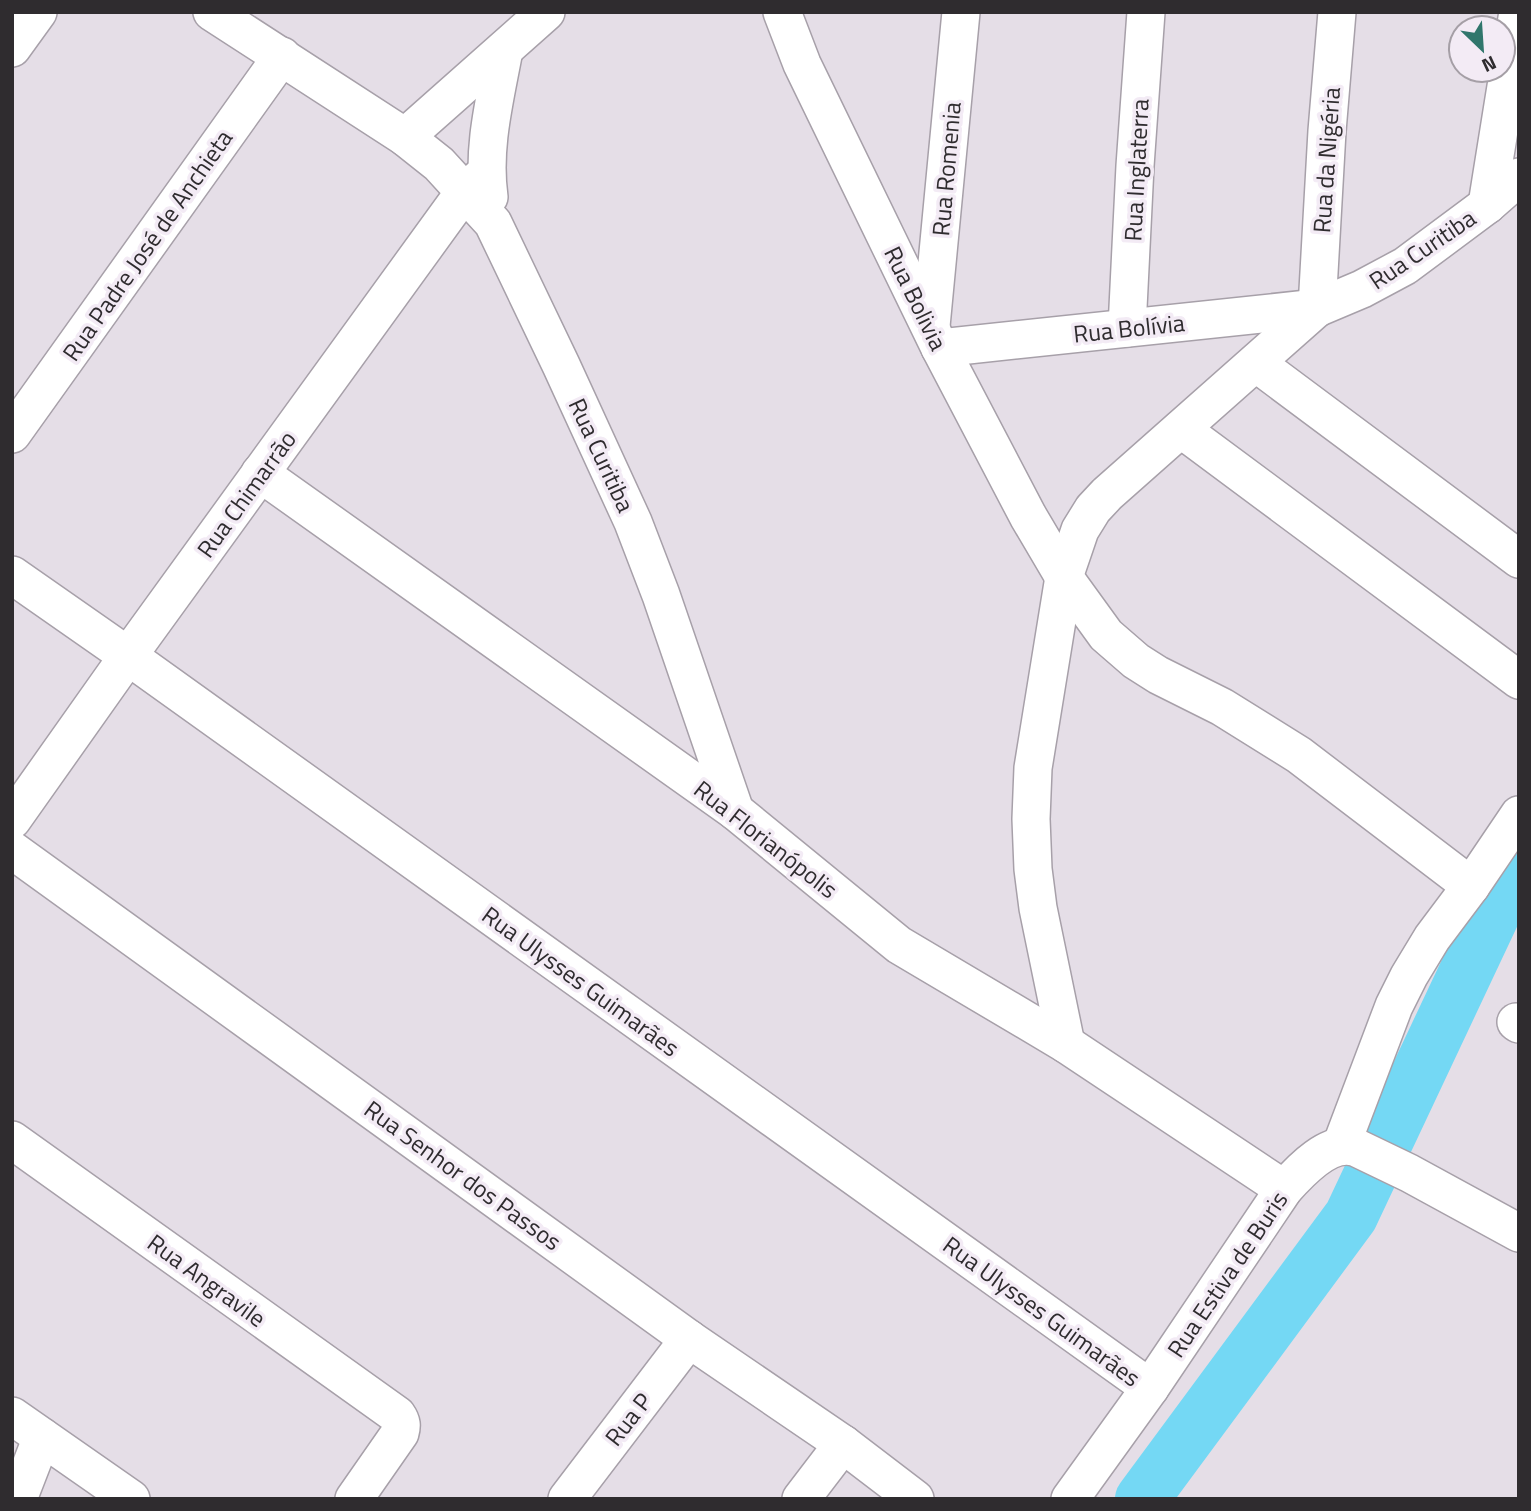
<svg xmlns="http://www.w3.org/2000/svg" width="1531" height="1511" font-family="'Titillium Web',sans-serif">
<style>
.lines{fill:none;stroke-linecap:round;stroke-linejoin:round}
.river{stroke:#74d8f4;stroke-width:54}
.minor-casing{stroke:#a7a0a9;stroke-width:40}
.minor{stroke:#fff;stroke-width:37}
.labels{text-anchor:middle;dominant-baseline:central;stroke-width:7;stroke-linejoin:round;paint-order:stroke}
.street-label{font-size:24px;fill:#2f2c2f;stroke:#f3ebf5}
</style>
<rect width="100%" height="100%" fill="#e5dee7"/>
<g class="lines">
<polyline class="river" points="1142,1499 1351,1216 1513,872 1519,865"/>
<g class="minor-casing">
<g id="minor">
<polyline points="212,12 405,137 439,164 493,223 561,365 633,522 661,595 735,811"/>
<polyline points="782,12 802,64 940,348 1028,516 1064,577 1106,635 1136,661 1158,675 1222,707 1299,755 1471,886"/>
<polyline points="12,48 38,12"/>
<polyline points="405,137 546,12"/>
<path d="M489 197C482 148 495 99 504 50"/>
<polyline points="1487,205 1518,12"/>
<polyline points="1317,308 1327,131 1337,12"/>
<polyline points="931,326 961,12"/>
<polyline points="1127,328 1135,166 1146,12"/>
<polyline points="940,348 1317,308 1362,289 1405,266 1487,205 1519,177"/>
<polyline points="1256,363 1519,559"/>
<polyline points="1181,429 1519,680"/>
<polyline points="12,434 282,56"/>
<polyline points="260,473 735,811 899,945 1066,1044 1284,1189"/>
<polyline points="12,575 128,656 1150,1388"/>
<polyline points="12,820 128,656 465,191 486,173"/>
<polyline points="12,850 689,1339 843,1444 915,1499"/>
<polyline points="1516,1022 1519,1024"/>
<polyline points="1066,1044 1038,908 1033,869 1031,819 1033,768 1064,577 1080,530 1093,509 1107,494 1317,308"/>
<path d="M12 1140 397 1415C402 1422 402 1426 400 1433L354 1499"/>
<polyline points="1341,1146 1394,1006 1409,976 1432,938 1471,886 1519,815"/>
<polyline points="12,1416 131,1499"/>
<polyline points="18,1499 42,1437"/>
<polyline points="567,1499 689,1339"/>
<polyline points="801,1499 843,1444"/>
<path d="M1070 1499 1150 1388 1284 1189C1300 1171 1330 1138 1357 1148L1409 1173 1519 1233"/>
</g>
</g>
<use href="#minor" class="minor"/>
</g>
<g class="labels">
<g class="street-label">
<text transform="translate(1326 160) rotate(-86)">Rua da Nigéria</text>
<text transform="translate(946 169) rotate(-85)">Rua Romenia</text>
<text transform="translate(1136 170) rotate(-87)">Rua Inglaterra</text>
<text transform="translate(147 245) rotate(-55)">Rua Padre José de Anchieta</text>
<text transform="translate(1422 249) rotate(-34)">Rua Curitiba</text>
<text transform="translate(916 298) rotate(64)">Rua Bolivia</text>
<text transform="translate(1129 328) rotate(-6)">Rua Bolívia</text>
<text transform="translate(602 455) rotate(65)">Rua Curitiba</text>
<text transform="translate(246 494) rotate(-54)">Rua Chimarrão</text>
<text transform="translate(766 839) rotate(38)">Rua Florianópolis</text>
<text transform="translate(581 981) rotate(36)">Rua Ulysses Guimarães</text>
<text transform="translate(463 1175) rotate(36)">Rua Senhor dos Passos</text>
<text transform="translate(1227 1274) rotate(-56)">Rua Estiva de Buris</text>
<text transform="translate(207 1280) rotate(36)">Rua Angravile</text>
<text transform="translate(1042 1311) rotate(36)">Rua Ulysses Guimarães</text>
<text transform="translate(628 1419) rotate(-52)">Rua P</text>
</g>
</g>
<rect width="1531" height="1511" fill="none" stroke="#2f2c2f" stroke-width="28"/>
<g transform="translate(1482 49) rotate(155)"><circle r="33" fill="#f3ebf5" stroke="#a59fa6" stroke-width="2"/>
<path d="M0-5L12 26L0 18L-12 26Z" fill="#30766c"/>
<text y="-10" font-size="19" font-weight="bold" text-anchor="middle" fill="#2f2c2f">N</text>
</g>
</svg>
